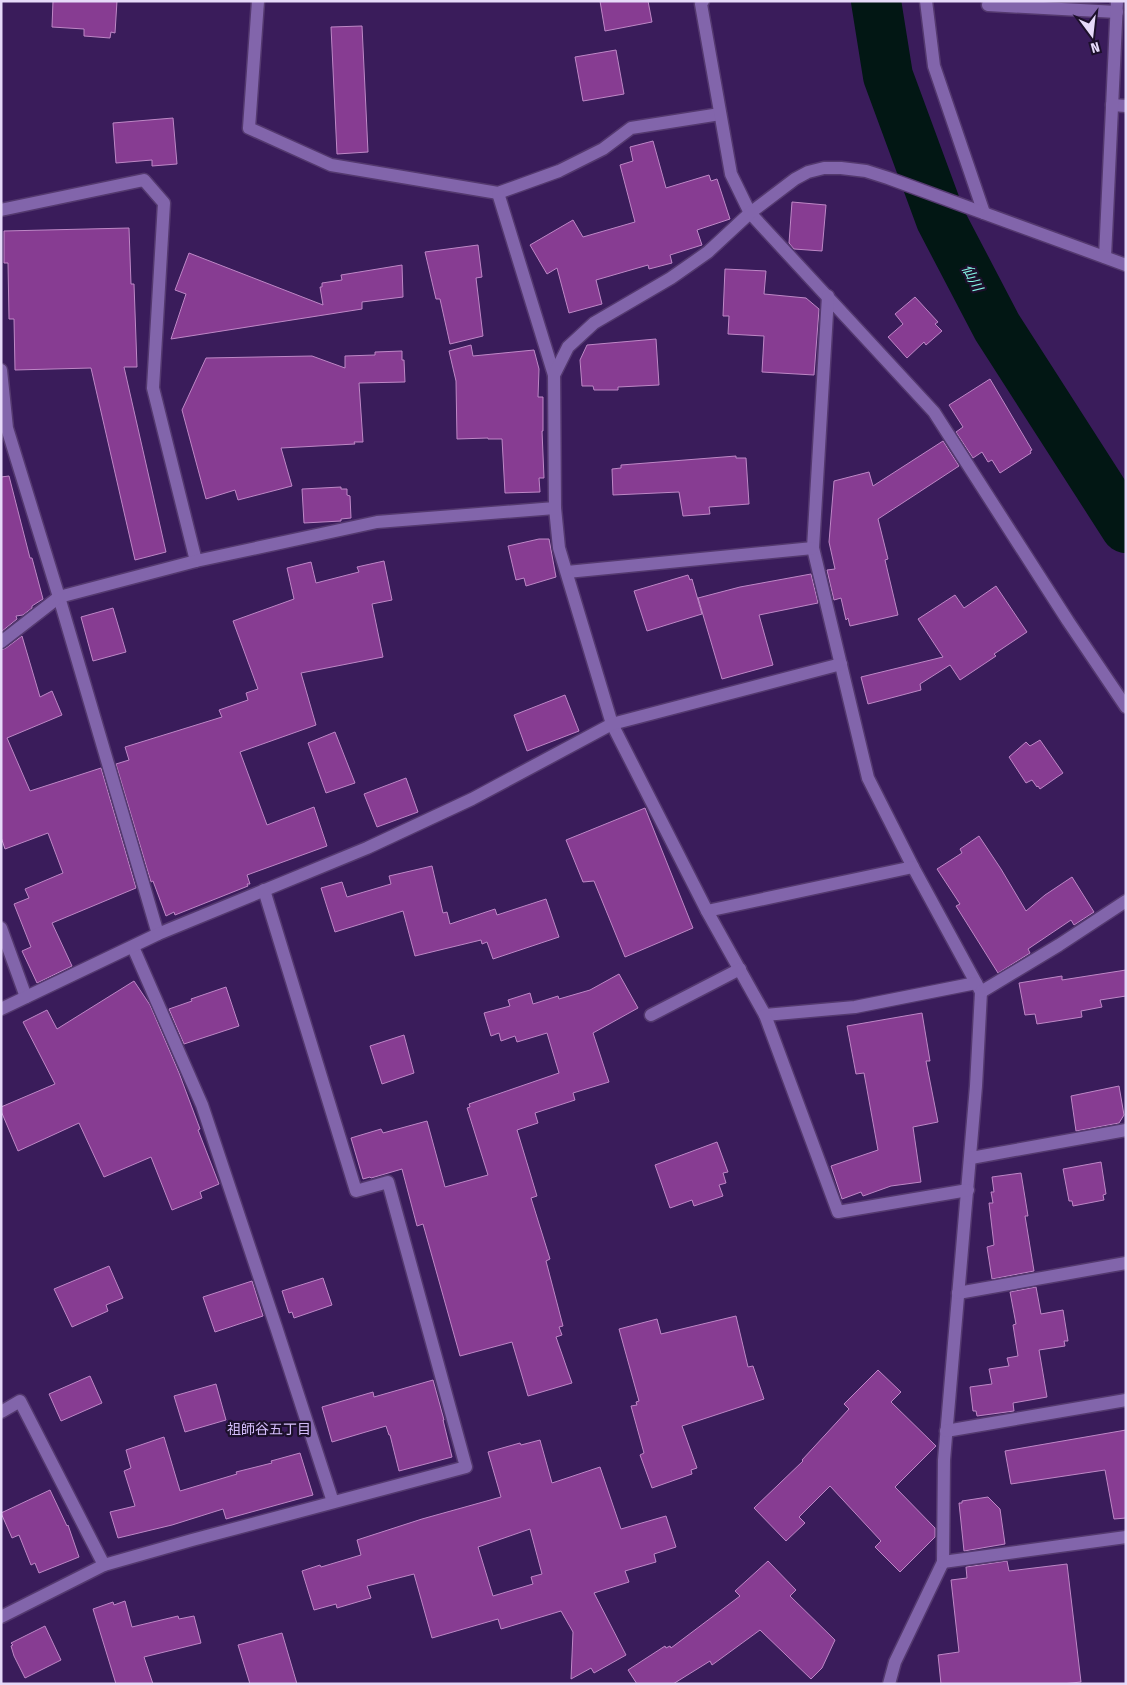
<svg xmlns="http://www.w3.org/2000/svg" width="1127" height="1685" font-family="'Fira Sans Condensed','Noto Sans JP',sans-serif">
<style>
.lines{fill:none;stroke-linecap:round;stroke-linejoin:round}
.river{stroke:#021714;stroke-width:50}
.building{fill:#873c92;stroke:#be87c6;fill-rule:evenodd}
.minor-casing{stroke:#54396f;stroke-width:15}
.minor{stroke:#8265ab;stroke-width:12}
.labels{text-anchor:middle;dominant-baseline:central;stroke-width:4.5;stroke-linejoin:round;paint-order:stroke}
.water-label{font-size:14px;font-style:italic;fill:#87fae8;stroke:#1c102b}
.neighbourhood-label{font-size:14px;fill:#d4bdfa;stroke:#1c102b}
</style>
<rect width="100%" height="100%" fill="#3a1c5b"/>
<g class="lines">
<polyline class="river" points="876,1 888,76 941,220 997,327 1126,528"/>
</g>
<g class="building">
<polygon points="53,1 117,1 115,33 111,32 110,38 84,36 84,29 52,27"/>
<polygon points="600,1 648,1 652,22 605,31"/>
<polygon points="362,26 368,152 337,154 331,27"/>
<polygon points="616,50 624,94 583,101 575,57"/>
<polygon points="173,118 177,164 152,166 152,160 116,163 113,123"/>
<polygon points="653,141 666,188 709,175 711,181 717,179 730,219 697,230 702,245 670,255 672,263 649,269 648,265 596,280 602,304 569,313 557,268 547,274 530,245 573,220 583,237 635,222 620,165 633,161 630,147"/>
<polygon points="792,202 826,205 822,251 794,249 789,243"/>
<polygon points="129,228 131,284 134,284 137,367 124,367 166,552 135,560 91,368 15,370 14,319 9,319 8,263 4,263 4,231"/>
<polygon points="478,245 482,277 476,278 483,336 450,344 440,299 436,299 425,252"/>
<polygon points="189,253 323,305 320,287 322,287 322,283 342,280 341,275 402,265 403,297 362,302 362,309 171,339 186,294 175,290"/>
<polygon points="725,269 766,271 764,294 806,298 819,309 814,375 762,372 764,336 728,334 729,316 723,316"/>
<polygon points="915,297 938,322 935,324 942,331 926,345 924,342 907,358 888,337 903,324 895,314"/>
<polygon points="656,339 659,385 618,387 618,390 594,390 593,386 582,386 580,360 587,345"/>
<polygon points="471,345 473,356 534,350 539,369 538,397 543,397 543,431 542,431 544,478 539,478 540,492 505,493 502,439 488,439 488,438 457,439 456,381 449,351"/>
<polygon points="402,351 402,360 404,360 405,382 359,383 363,442 354,442 355,444 281,448 292,486 238,500 235,490 206,499 182,410 206,358 312,356 345,368 345,356 375,355 375,352"/>
<polygon points="990,379 1032,450 1030,451 1031,453 1000,473 992,460 988,462 982,452 973,458 956,432 963,427 949,405"/>
<polygon points="943,441 959,466 878,519 888,559 885,560 898,615 850,626 848,618 846,620 841,598 834,600 827,570 835,569 829,542 834,481 869,472 873,486"/>
<polygon points="736,456 736,458 746,458 749,504 709,507 710,514 683,516 679,492 613,495 612,469 621,468 621,465"/>
<polygon points="9,476 30,558 32,558 43,599 32,606 32,608 23,615 16,616 17,619 1,632 1,477"/>
<polygon points="341,487 341,489 347,489 347,495 350,496 351,518 341,519 341,521 304,523 302,489"/>
<polygon points="539,539 549,539 556,577 526,586 524,578 516,580 508,546"/>
<polygon points="384,561 392,600 372,604 383,657 301,673 316,725 240,752 267,825 314,807 327,846 247,875 250,884 247,884 248,886 175,915 174,912 166,916 153,881 151,882 116,764 129,760 125,747 222,717 219,710 248,700 246,693 258,689 233,621 294,599 287,568 311,562 316,583 359,572 357,567"/>
<polygon points="811,574 818,603 759,615 773,665 722,679 698,598 740,587"/>
<polygon points="688,575 690,580 692,579 702,614 647,631 634,591"/>
<polygon points="996,586 1027,632 994,654 996,656 960,680 950,665 920,684 921,690 868,704 861,677 943,657 918,619 955,595 964,608"/>
<polygon points="113,608 126,652 93,661 81,617"/>
<polygon points="22,636 40,697 52,691 62,715 7,738 30,791 101,768 136,888 52,923 72,966 37,983 22,951 31,947 14,904 29,898 25,889 63,873 48,833 5,849 1,837 1,650 6,648"/>
<polygon points="565,695 579,731 527,751 514,715"/>
<polygon points="335,732 355,783 326,793 308,743"/>
<polygon points="1040,740 1063,773 1040,789 1038,786 1037,787 1032,780 1026,783 1009,757 1026,742 1030,746"/>
<polygon points="406,778 418,812 377,827 364,794"/>
<polygon points="645,808 693,928 625,957 594,881 583,882 566,840"/>
<polygon points="979,836 1001,869 1026,911 1045,895 1072,877 1094,912 1074,925 1071,920 1028,949 1030,953 998,973 956,906 960,904 937,869 962,853 960,849"/>
<polygon points="432,866 443,913 447,912 450,924 495,909 497,915 546,899 559,937 493,959 487,942 482,944 481,940 415,956 403,911 335,932 321,888 342,882 347,897 391,884 389,876"/>
<polygon points="1126,970 1126,996 1100,1000 1102,1007 1081,1011 1082,1017 1037,1024 1035,1014 1025,1015 1019,983 1062,976 1062,980"/>
<polygon points="619,974 638,1008 593,1033 609,1082 573,1093 575,1100 535,1113 538,1123 517,1130 537,1196 531,1198 550,1259 546,1261 563,1326 559,1327 562,1335 556,1337 572,1383 528,1396 512,1342 460,1356 423,1224 417,1226 402,1169 371,1178 370,1177 363,1179 351,1138 381,1129 383,1133 427,1121 445,1187 488,1175 467,1108 470,1107 469,1104 559,1073 547,1033 517,1042 515,1036 501,1041 499,1033 491,1036 484,1013 510,1006 508,1000 530,993 533,1004 558,996 559,999 590,990"/>
<polygon points="134,981 150,1005 179,1073 200,1129 198,1130 219,1184 200,1192 202,1198 172,1210 151,1157 104,1177 79,1123 18,1151 1,1111 1,1107 55,1084 23,1022 47,1010 57,1029"/>
<polygon points="226,987 239,1026 184,1044 169,1009 192,1001 191,999"/>
<polygon points="922,1013 930,1061 926,1061 938,1122 913,1127 921,1182 891,1186 863,1196 861,1192 842,1199 831,1166 878,1150 864,1073 856,1074 847,1026"/>
<polygon points="404,1035 414,1073 382,1084 370,1046"/>
<polygon points="1119,1086 1124,1115 1119,1123 1076,1131 1071,1096"/>
<polygon points="717,1142 728,1172 723,1173 726,1183 719,1185 723,1196 694,1206 692,1200 670,1208 655,1165"/>
<polygon points="1101,1162 1106,1194 1103,1195 1104,1200 1073,1206 1072,1201 1069,1201 1063,1169"/>
<polygon points="1021,1173 1028,1216 1025,1216 1034,1271 992,1279 987,1247 994,1245 989,1203 993,1203 991,1192 994,1192 992,1177"/>
<polygon points="109,1266 123,1298 106,1305 108,1311 72,1327 54,1289"/>
<polygon points="323,1278 332,1305 294,1318 292,1312 289,1313 282,1291"/>
<polygon points="252,1281 263,1316 215,1332 203,1297"/>
<polygon points="1036,1287 1041,1314 1063,1310 1068,1341 1064,1341 1065,1346 1039,1350 1047,1397 1013,1403 1014,1411 977,1416 976,1411 973,1411 970,1387 992,1384 989,1369 1009,1366 1007,1358 1018,1356 1013,1325 1016,1324 1010,1292"/>
<polygon points="736,1316 748,1367 753,1366 764,1399 682,1426 697,1468 691,1470 692,1474 652,1488 640,1455 644,1453 631,1406 637,1405 636,1402 639,1401 619,1329 657,1319 661,1334"/>
<polygon points="878,1370 901,1392 891,1402 936,1446 895,1487 935,1528 935,1537 900,1572 875,1547 881,1541 830,1486 799,1517 805,1523 786,1541 754,1508 803,1461 802,1460 849,1409 844,1404"/>
<polygon points="90,1376 102,1403 61,1421 49,1394"/>
<polygon points="433,1380 444,1420 443,1420 452,1457 399,1471 390,1435 389,1435 386,1426 332,1442 322,1407 373,1392 374,1397"/>
<polygon points="216,1384 226,1420 185,1432 174,1396"/>
<polygon points="1126,1430 1126,1518 1114,1519 1105,1470 1011,1484 1005,1451"/>
<polygon points="164,1437 180,1491 237,1474 236,1472 272,1463 271,1461 300,1453 313,1495 226,1519 223,1509 172,1525 118,1538 110,1512 135,1506 124,1471 131,1468 126,1450"/>
<path d="M540 1440 552 1483 600 1467 621 1529 666 1516 676 1547 654 1554 656 1562 625 1571 629 1582 594 1593 626 1655 594 1673 591 1668 571 1679 573 1632 561 1611 501 1629 498 1619 432 1638 414 1574 367 1586 371 1598 337 1608 336 1604 314 1610 302 1571 320 1565 321 1567 361 1555 357 1540 422 1519 501 1497 488 1452 520 1443 521 1445ZM530 1529 542 1574 531 1577 533 1584 493 1596 478 1547Z"/>
<polygon points="50,1490 67,1526 68,1525 79,1557 39,1573 35,1563 31,1565 19,1535 12,1538 1,1513"/>
<polygon points="988,1497 1000,1509 1005,1544 964,1551 959,1503 962,1503 962,1501"/>
<polygon points="768,1561 796,1590 790,1596 835,1640 822,1668 811,1679 760,1630 712,1665 710,1661 673,1684 637,1684 628,1670 665,1646 666,1648 670,1646 671,1648 740,1596 735,1591"/>
<polygon points="1007,1561 1009,1571 1067,1564 1081,1682 1062,1684 941,1684 938,1655 959,1652 951,1580 967,1578 966,1567"/>
<polygon points="125,1601 132,1627 178,1616 179,1619 194,1616 201,1643 144,1657 153,1684 116,1684 93,1609 113,1602 114,1605"/>
<polygon points="45,1626 61,1660 25,1678 14,1656 11,1646 13,1645 11,1643"/>
<polygon points="282,1633 297,1684 250,1684 238,1645"/>
</g>
<g class="lines">
<g class="minor-casing">
<g id="minor">
<polyline points="258,1 249,128 331,165 498,193 559,171 603,149 631,128 720,114"/>
<polyline points="703,1 701,4 731,174 750,213 934,412 1068,621 1126,707"/>
<polyline points="926,1 934,66 984,213"/>
<polyline points="989,1 988,5 1117,12"/>
<polyline points="1112,105 1126,106"/>
<polyline points="498,193 554,375"/>
<polyline points="1,210 144,180 164,203 153,388 196,561"/>
<polyline points="1105,257 1117,1"/>
<polyline points="828,296 813,548 868,778 913,867 981,992 976,1086 944,1460 943,1562 895,1662 889,1684"/>
<polyline points="1,370 7,428 59,597 158,934"/>
<polyline points="567,572 813,548"/>
<polyline points="1,642 59,597 196,561 377,522 555,508"/>
<polyline points="707,911 913,867"/>
<polyline points="1,928 26,997"/>
<polyline points="133,947 202,1105 276,1327 333,1502"/>
<polyline points="976,983 855,1007 765,1015 707,911 612,724 559,548 555,508 554,375 568,347 594,323 671,278 708,252 750,213 795,179 808,172 824,168 841,168 866,171 888,178 1126,265"/>
<polyline points="981,992 1059,945 1126,901"/>
<polyline points="1,1009 158,934 367,848 472,799 612,724 841,664"/>
<polyline points="651,1015 740,969"/>
<polyline points="765,1015 838,1212 968,1190"/>
<polyline points="971,1158 1126,1130"/>
<polyline points="958,1293 1126,1263"/>
<polyline points="1,1412 20,1401 104,1565"/>
<polyline points="946,1431 1126,1400"/>
<polyline points="943,1562 1126,1537"/>
<polyline points="1,1617 104,1565 192,1540 466,1467 388,1182 356,1191 264,890"/>
</g>
</g>
<use href="#minor" class="minor"/>
</g>
<g class="labels">
<g class="water-label">
<text transform="translate(972 278) rotate(62)">仙川</text>
</g>
<g class="neighbourhood-label">
<text x="269" y="1429">祖師谷五丁目</text>
</g>
</g>
<rect width="1127" height="1685" fill="none" stroke="#e6daf9" stroke-width="5"/>
<g transform="translate(1092 35) rotate(165)" stroke="#1c102b" stroke-width="4" paint-order="stroke">
<path d="M0-4L9 19L0 12L-9 19Z" fill="#e6daf9"/>
<text y="-8" font-size="14" font-weight="bold" text-anchor="middle" fill="#e6daf9">N</text>
</g>
</svg>
